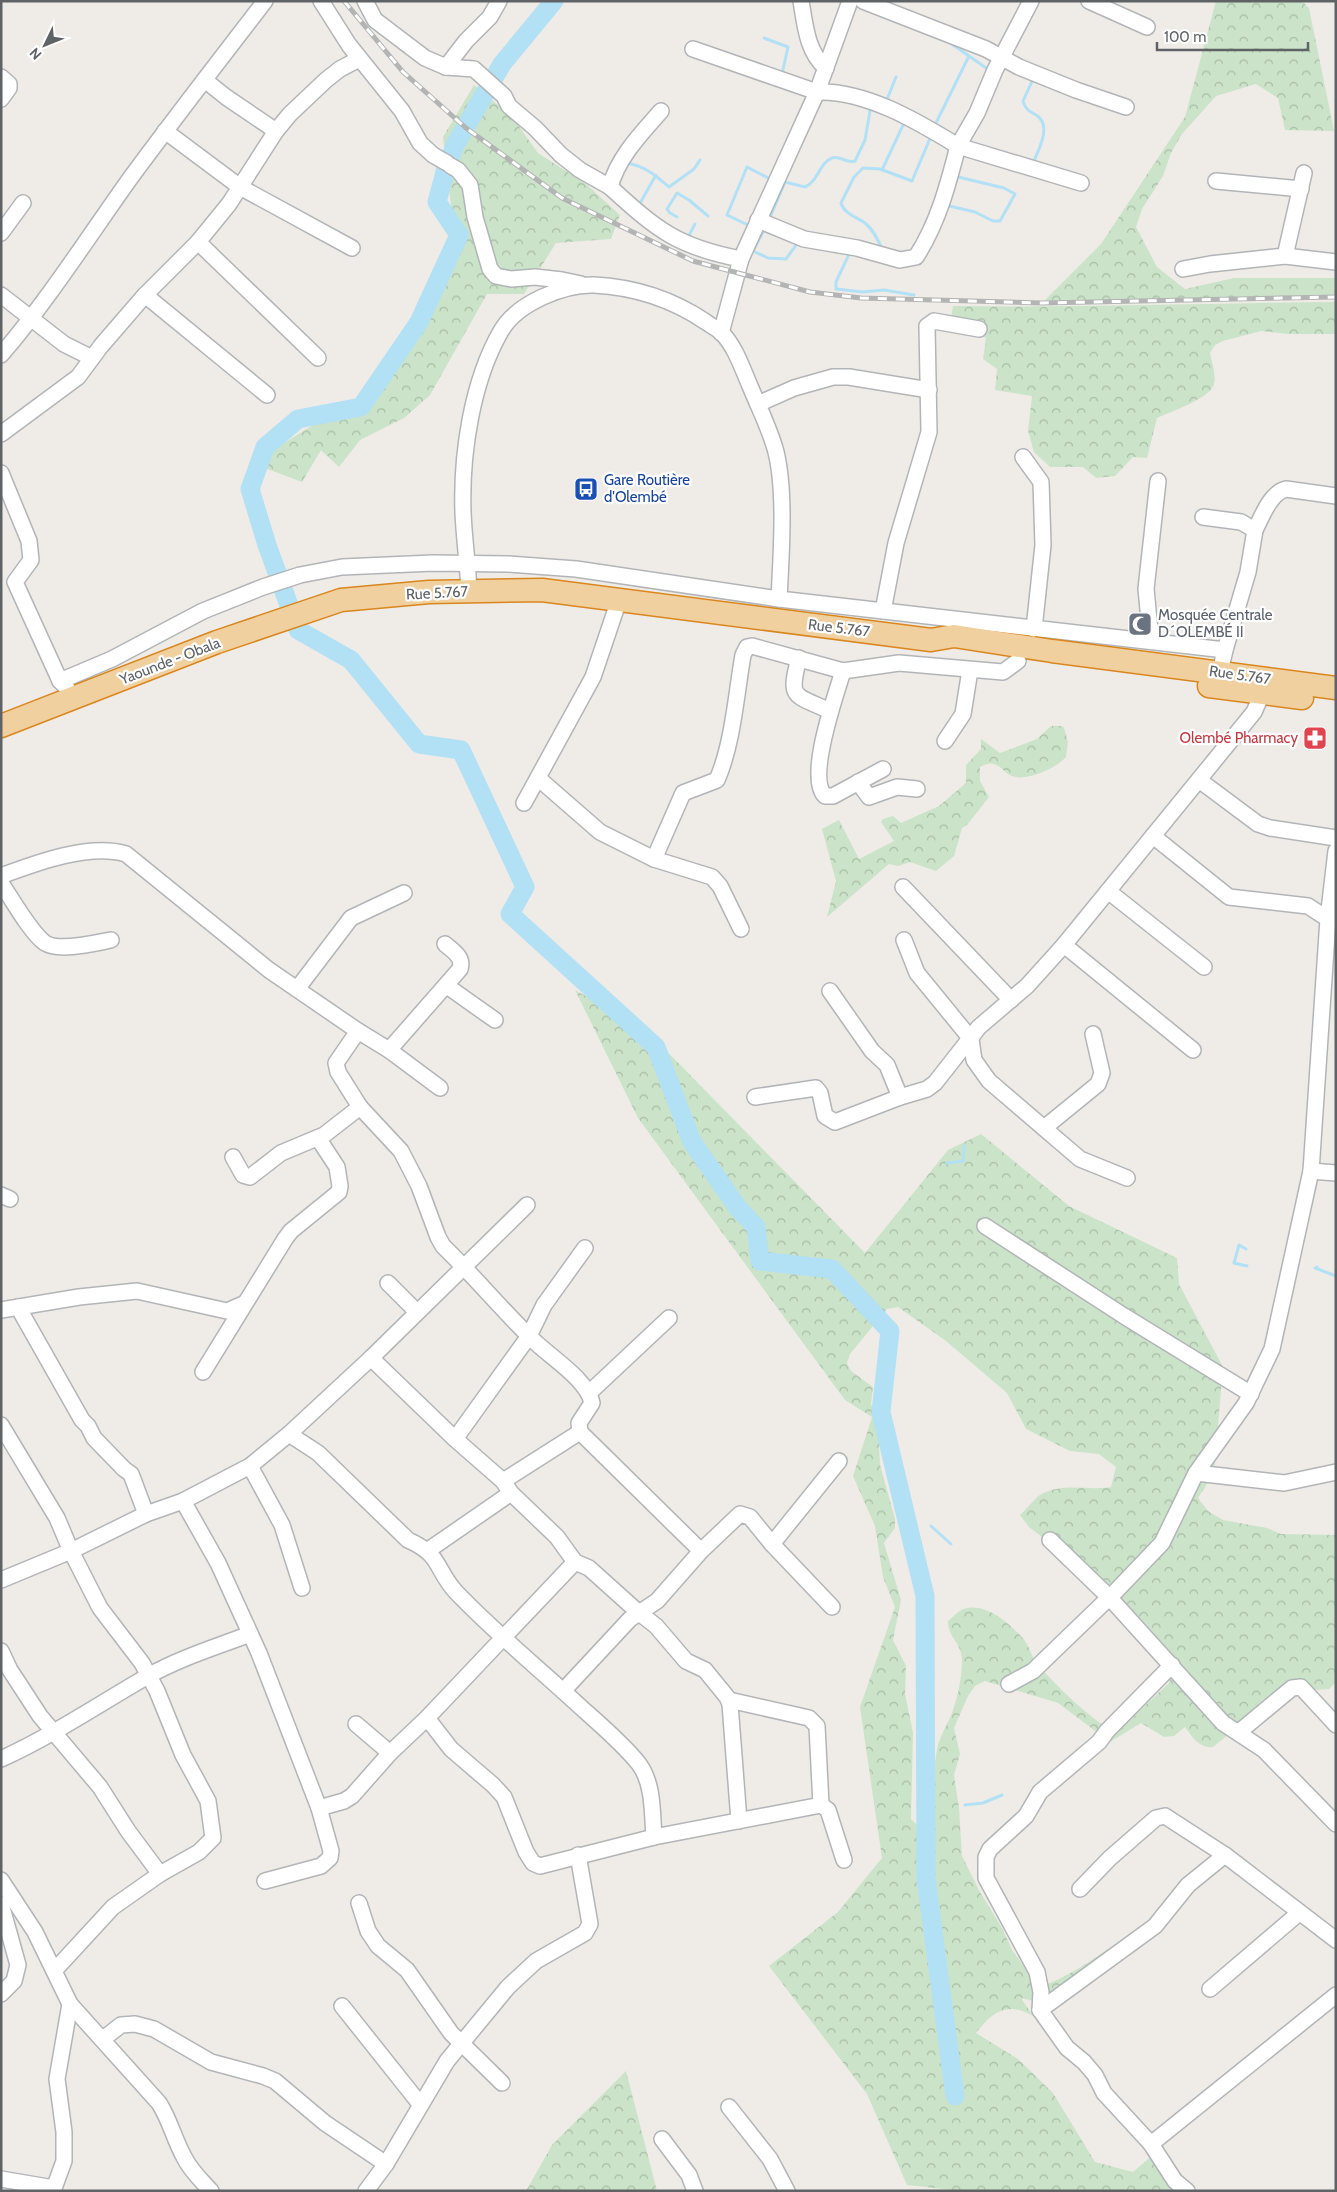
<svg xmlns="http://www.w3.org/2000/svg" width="1337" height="2192" font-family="Cabin,sans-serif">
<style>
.forest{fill:url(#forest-crowns);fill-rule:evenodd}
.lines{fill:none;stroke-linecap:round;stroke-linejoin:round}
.stream{stroke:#b2e0f5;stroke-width:3}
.river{stroke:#b2e0f5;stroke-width:19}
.minor-casing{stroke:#b2b5b8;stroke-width:18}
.highway-casing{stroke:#d9861e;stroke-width:25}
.minor{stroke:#fff;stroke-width:15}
.highway{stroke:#f0d09e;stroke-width:22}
.rail-casing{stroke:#b3b4b4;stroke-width:5}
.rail{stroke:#fff;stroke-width:3;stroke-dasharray:9;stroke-linecap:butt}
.labels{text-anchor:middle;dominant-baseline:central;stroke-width:4.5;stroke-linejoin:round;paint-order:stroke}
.transit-label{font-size:15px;fill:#164399;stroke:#fff;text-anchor:start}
.street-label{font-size:15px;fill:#5f6366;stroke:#fff}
.worship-label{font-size:15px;fill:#5b616d;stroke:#fff;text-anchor:start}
.health-label{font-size:15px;fill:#be3a42;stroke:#fff;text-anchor:end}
</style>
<defs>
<pattern id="forest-crowns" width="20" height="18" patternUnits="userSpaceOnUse" patternTransform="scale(1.25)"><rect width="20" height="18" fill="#cbe3c8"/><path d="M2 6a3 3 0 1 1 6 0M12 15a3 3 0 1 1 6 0" fill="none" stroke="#a8bca6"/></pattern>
</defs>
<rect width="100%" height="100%" fill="#efece8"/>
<g class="forest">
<polygon points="1216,1 1302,1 1309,8 1334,131 1285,130 1278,98 1256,84 1216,96 1182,134 1171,153 1163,176 1142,209 1136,227 1157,267 1185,289 1234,278 1336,278 1336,297 1042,303 1101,244 1185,117"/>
<polygon points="474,85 512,117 538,153 586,184 620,215 611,239 556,243 524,294 487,294 430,395 404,418 360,440 339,467 321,450 302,482 251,463 382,383 454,232 443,137"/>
<path d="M1336 302V334H1289L1261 331 1223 341 1215 345 1210 353C1212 363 1216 374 1214 384 1211 398 1170 412 1157 418L1147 458 1133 457 1115 476 1096 478 1083 467H1050L1034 452 1028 431 1032 396 995 390 997 369 983 359 986 338 951 318 953 306C1081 308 1208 303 1336 302Z"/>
<path d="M1051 726H1062L1064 728 1068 742 1066 757C1056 768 1027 782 1012 776 1000 771 998 757 980 767V781L989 797 967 825 962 828 954 856 936 871 910 862 898 866 889 864 827 917 836 881 822 829 839 820 859 859 894 841 881 822 883 819 893 816 901 823 939 806 966 783V765L981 749V739L1000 753 1037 739Z"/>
<path d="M575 990 645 1029 865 1253 948 1150 981 1134 1069 1206 1177 1258 1179 1284 1223 1367 1214 1473 1198 1498 1208 1511 1223 1520 1267 1528 1281 1534 1336 1535V1682L1329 1689 1281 1692 1213 1747C1200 1749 1192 1737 1185 1727L1174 1736 1164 1737 1141 1723 1110 1742 1058 1703 985 1681 975 1686 968 1696 954 1728 960 1754 954 1775 959 1808 962 1856 980 1892 1002 1928 1012 1950 1037 1985C1050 1989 1095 1958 1108 1949L1095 1965 1051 2005 1021 1998 1033 2016C1008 2001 992 2012 976 2033L1018 2059 1053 2093 1095 2162 1133 2172 1154 2154 1182 2191H962L907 2185 867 2094 769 1966 838 1912 882 1858 860 1707 895 1607 883 1577 875 1526 853 1476 872 1417 845 1400 638 1118ZM898 1307 946 1341 1007 1393 1026 1429 1070 1451 1099 1454 1116 1467 1111 1487C1088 1491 1062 1482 1040 1495 1033 1500 1027 1509 1020 1515L1029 1527 1106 1586 1145 1623 1176 1659 1169 1683 1116 1733C1086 1716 1061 1690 1038 1665 1032 1658 1030 1648 1025 1641 1012 1625 986 1601 963 1609 958 1611 952 1618 948 1621 948 1638 962 1643 962 1660 962 1677 958 1696 952 1713 948 1723 941 1734 938 1745 931 1772 941 1804 918 1826L911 1819 913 1733 905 1694 906 1666 893 1640 901 1600 884 1543 895 1528V1519L880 1465 878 1424 871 1404 873 1387 851 1371 847 1363 850 1354 887 1309Z"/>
<polygon points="626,2071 657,2191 526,2191 552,2145"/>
</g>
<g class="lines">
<g class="stream">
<polyline points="764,38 788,47 782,74"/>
<polyline points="949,42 989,70"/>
<polyline points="886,102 896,77"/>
<polyline points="934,127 969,56"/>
<path d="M626 163C645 166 655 175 669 187L694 169 700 160"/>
<path d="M1032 165C1038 151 1053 125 1036 115 1029 111 1025 109 1023 101L1034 77"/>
<polyline points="882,170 905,121"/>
<polyline points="639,205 656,175"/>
<polyline points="945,205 975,212 993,221 1000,221 1015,194 1004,188 954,176"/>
<polyline points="677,217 670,213 667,209 677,193 689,200 708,216"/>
<path d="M769 220 785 182 805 187C818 182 819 163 832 158 840 155 847 164 855 161L865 140 871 105"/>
<polyline points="752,227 727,215 747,167 772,180"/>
<polyline points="765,228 753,251 768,258 786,259 799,241"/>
<polyline points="687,239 695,224"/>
<path d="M883 251C879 242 874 230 865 223 857 217 844 214 841 203L854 177 863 168 880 169 912 181 931 136"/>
<polyline points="850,252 836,282 836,289 863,292 884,290 914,295"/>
<polyline points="947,1163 963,1161 964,1146"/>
<polyline points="1246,1249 1239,1245 1234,1263 1247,1266"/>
<polyline points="1317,1267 1315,1268 1336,1276"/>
<polyline points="931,1526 951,1544"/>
<polyline points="965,1805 983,1803 1002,1795"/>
</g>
<polyline class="river" points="554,1 502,64 455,145 445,172 437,202 459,235 419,322 361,407 298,419 265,447 250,489 267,545 298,630 351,660 419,744 461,750 525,887 510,914 656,1047 692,1142 738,1208 756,1227 760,1261 832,1269 890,1331 881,1412 925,1596 926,1879 955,2096"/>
<g class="minor-casing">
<g id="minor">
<polyline points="321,1 349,45 402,111 420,143 433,155 447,163"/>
<polyline points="365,1 375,20 425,58 446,67 474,69 504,96 509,106 535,128 561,155 580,170 610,187"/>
<path d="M801 1C805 25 807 52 826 68"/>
<path d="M850 1 817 92C865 90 917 121 958 146L977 113 995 70 1031 1"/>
<polyline points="863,1 986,49 1019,67 1076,90 1126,107"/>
<polyline points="1089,1 1147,27"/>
<polyline points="693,49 817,92 741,259 721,333"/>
<polyline points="446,67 466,41 490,17 499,1"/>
<polyline points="1,77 9,84 9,88 1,99"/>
<polyline points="206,81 226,97 276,131"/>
<path d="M661 111C641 134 618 157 610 187 656 229 677 247 741 259"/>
<polyline points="165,131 240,187 352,248"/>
<polyline points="451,166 458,170 470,185 475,217 490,269 496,276 511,279 535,277 562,280 581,284"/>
<polyline points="1304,173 1285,256 1336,262"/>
<polyline points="1216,181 1301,189"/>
<path d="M758 220 804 239 857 248 900 260 916 257C938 223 948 185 958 146L1081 183"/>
<polyline points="1,233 23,203"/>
<polyline points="198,242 318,358"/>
<polyline points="1183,269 1210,264 1285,256"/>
<polyline points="1,295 64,344 92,358"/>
<polyline points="145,295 267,395"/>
<path d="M1 355C48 300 87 239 129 180 173 120 219 61 265 1"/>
<polyline points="758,404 794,388 833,377 849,377 929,390"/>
<polyline points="1,434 78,377 101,346 145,295 198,242 229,204 276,131 290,114 326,80 340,69 359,59"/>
<polyline points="1023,457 1041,482 1043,545 1034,629"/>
<polyline points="1,473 29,541 31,560 15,582 60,681 67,688"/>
<polyline points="1203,517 1241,522 1255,530 1248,572 1225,650 1218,681"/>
<path d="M1255 530C1262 517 1270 493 1286 489L1336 496"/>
<path d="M469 591C468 565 464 538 463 512 461 454 472 381 501 331 517 303 564 284 594 285 634 287 672 299 706 322 711 326 718 329 722 333 736 348 742 368 750 386 759 408 770 429 776 452 786 493 781 557 779 599L1225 650"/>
<polyline points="883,611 896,543 929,432 927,326 934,321 979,329"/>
<polyline points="1151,641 1146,589 1158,481"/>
<path d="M799 658C788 700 794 694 830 711"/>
<path d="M843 671C836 695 806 777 825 796H833L883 769"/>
<polyline points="60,681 112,659 203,611 263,587 300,575 342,567 433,563 508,564 576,569 779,599"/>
<polyline points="945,741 963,714 970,670"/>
<polyline points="538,778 600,832 654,859 712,877 720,886 741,929"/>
<polyline points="1199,780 1258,824 1270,828 1336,838"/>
<polyline points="858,782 869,797 897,787 917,789"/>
<polyline points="524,803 593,677 619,600"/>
<polyline points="1153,836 1229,897 1308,906 1328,919 1335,921"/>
<path d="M654 859 683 793 717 780C733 743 736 695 743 655L747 647 752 646 843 671 899 663 1003 672 1018 661"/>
<path d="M1 876C36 863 89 843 126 854L269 970 358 1031 389 1050 440 1088"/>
<path d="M1 883C12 899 30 932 45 943 59 952 95 943 111 940"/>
<polyline points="903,887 1011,1000"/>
<polyline points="1108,891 1204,967"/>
<polyline points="904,940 917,973 971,1039 974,1060 989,1081 1080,1159 1127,1178"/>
<polyline points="1064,945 1193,1050"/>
<polyline points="447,986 495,1020"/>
<polyline points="297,989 351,918 404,893"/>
<polyline points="830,991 872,1051 887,1065 900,1097"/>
<path d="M358 1031 336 1063 338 1072 360 1107 401 1151 419 1186 438 1237 443 1246C474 1276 502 1310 533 1340 549 1356 588 1380 592 1403L579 1423 580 1432 701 1551"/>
<path d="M389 1050 460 969C464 957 453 951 445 944"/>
<polyline points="755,1097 816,1088 820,1093 825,1116 835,1122 900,1097 927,1089 935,1083 979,1027 1027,986 1064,945 1254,712 1262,694"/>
<polyline points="1044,1128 1098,1084 1102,1073 1093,1034"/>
<polyline points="233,1157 243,1175 250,1177 281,1153 324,1135 360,1107"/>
<polyline points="1311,1171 1336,1173"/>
<polyline points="1,1195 10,1199"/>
<polyline points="985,1226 1124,1316 1251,1394"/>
<polyline points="388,1283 417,1312"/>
<polyline points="18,1307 82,1420 88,1426 94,1438 124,1469 131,1474 146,1514"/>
<polyline points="1,1310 79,1297 137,1291 227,1311 243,1304"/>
<polyline points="371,1358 455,1439 503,1481 511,1493 557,1537 575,1562 589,1568 638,1612 656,1626 686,1661 705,1670 727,1697 730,1704 739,1821"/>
<polyline points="203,1372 285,1239 291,1231 339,1192 340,1186 337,1167 318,1138"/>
<polyline points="589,1393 669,1318"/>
<polyline points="1,1425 57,1518 71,1551 100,1608 142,1663 157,1691 183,1755 208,1801 213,1838 199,1852 160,1874 113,1907 54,1971"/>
<path d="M289 1434 318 1453 408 1540C442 1555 435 1569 456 1592 496 1634 542 1671 585 1711 602 1726 625 1746 639 1764 654 1784 652 1814 654 1837"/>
<polyline points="455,1439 529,1336 544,1305 585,1248"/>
<polyline points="250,1466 282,1525 302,1588"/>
<polyline points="1196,1473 1284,1483 1336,1472"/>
<polyline points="503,1481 580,1432"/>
<polyline points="183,1501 218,1563 259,1653 319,1808 331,1851 330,1858 321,1866 265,1881"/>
<polyline points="1050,1540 1109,1597 1223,1723 1264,1750 1336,1824"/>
<polyline points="772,1544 839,1461"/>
<polyline points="427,1551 511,1493"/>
<polyline points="1,1580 71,1551 146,1514 183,1501 250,1466 289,1434 371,1358 527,1205"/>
<polyline points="1,1651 10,1670 40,1716 100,1787 128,1831 160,1874"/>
<polyline points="1009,1684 1033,1671 1116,1591 1162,1543 1196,1473 1246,1403 1272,1349 1311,1171 1328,919 1336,851"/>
<polyline points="563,1691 630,1619 657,1601 701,1551 740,1514 750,1517 772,1544 832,1607"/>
<polyline points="427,1718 451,1749 493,1785 504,1797 526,1852 533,1863 540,1866 654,1837 821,1805 817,1726 809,1718 729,1700"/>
<polyline points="356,1724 390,1753"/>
<polyline points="1239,1732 1292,1688 1301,1687 1336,1725"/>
<path d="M1 1759C52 1736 99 1704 148 1676 180 1658 216 1647 250 1634"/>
<polyline points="821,1805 828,1810 844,1860"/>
<polyline points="319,1808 344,1801 352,1796 390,1753 427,1718 575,1562"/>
<path d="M1 1880 35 1932 70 2004 159 2103C170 2120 174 2139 184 2157 190 2170 201 2180 211 2191"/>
<polyline points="1080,1889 1110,1858 1156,1818 1165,1816 1225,1855 1336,1940"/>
<polyline points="359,1903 368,1931 378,1946 407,1970 451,2033 502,2083"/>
<polyline points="1,1904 18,1965 14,1981 1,1994"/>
<polyline points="1210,1989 1299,1913"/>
<polyline points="342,2006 420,2104"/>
<polyline points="1040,2010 1041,1992 1037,1972 986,1878 986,1857 990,1849 1026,1816 1040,1792 1099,1742 1107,1731 1172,1665"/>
<polyline points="103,2039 121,2025 135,2024 154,2029 211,2062 263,2076 275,2081 325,2123 386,2164"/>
<polyline points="729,2107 770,2159 787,2191"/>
<polyline points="662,2139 689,2175 695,2191"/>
<polyline points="1151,2144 1104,2093 1095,2075 1084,2062 1067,2048 1040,2010 1155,1926 1188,1885 1225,1855"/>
<polyline points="1,2179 54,2188"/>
<polyline points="53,2191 64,2161 64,2132 57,2079 70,2004"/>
<polyline points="366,2191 386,2164 447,2061 508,1987 536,1961 585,1933 590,1924 578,1855"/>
<polyline points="1187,2191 1175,2181 1151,2144 1336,1995"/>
</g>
</g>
<g class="highway-casing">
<g id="highway">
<polyline points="1209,686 1302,698"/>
<polyline points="1,726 217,642 341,600 429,592 542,590 931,640 954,636 1052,651 1336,688"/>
</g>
</g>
<use href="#minor" class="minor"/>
<use href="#highway" class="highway"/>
<g class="rail-casing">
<polyline id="rail" points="344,1 403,72 466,128 562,198 693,261 810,292 861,298 1042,303 1336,297"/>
</g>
<use href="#rail" class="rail"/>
</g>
<defs>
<g id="bus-square" transform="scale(1.25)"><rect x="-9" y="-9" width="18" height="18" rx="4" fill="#1a4fb4" stroke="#fff"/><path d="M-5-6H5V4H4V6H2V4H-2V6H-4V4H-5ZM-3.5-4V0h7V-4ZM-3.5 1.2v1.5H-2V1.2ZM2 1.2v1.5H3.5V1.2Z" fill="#fff"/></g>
<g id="mosque-square" transform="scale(1.25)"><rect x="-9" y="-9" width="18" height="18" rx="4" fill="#6b7280" stroke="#fff"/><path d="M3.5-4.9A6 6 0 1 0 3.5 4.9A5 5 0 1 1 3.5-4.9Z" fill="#fff"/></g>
<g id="pharmacy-square" transform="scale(1.25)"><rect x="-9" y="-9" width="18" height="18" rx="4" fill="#e0444e" stroke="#fff"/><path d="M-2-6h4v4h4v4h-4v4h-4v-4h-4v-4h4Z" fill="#fff"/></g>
</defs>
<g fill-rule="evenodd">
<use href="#bus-square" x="586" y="489"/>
<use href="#mosque-square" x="1140" y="624"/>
<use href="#pharmacy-square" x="1315" y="738"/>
</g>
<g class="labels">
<g class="transit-label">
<text x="604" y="480">Gare Routière<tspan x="604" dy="17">d'Olembé</tspan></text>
</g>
<g class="street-label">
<text transform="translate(437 593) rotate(-3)">Rue 5.767</text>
<text transform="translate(839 628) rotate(7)">Rue 5.767</text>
<text transform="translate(170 661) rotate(-21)">Yaounde - Obala</text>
<text transform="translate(1240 675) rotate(8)">Rue 5.767</text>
</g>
<g class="worship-label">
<text x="1158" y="615">Mosquée Centrale<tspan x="1158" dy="17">D´OLEMBÉ II</tspan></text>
</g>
<g class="health-label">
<text x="1298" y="738">Olembé Pharmacy</text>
</g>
</g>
<rect width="1337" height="2192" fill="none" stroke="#5f6366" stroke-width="5"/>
<g transform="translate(45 45) rotate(227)" stroke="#ffffff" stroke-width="4" paint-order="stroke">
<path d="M0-4L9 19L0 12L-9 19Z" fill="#5f6366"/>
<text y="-8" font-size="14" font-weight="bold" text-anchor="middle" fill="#5f6366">N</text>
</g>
<path d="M1157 42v8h151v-8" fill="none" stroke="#5f6366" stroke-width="2.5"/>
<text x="1164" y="42" font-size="15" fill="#5f6366" stroke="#ffffff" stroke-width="4" paint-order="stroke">100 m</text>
</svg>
